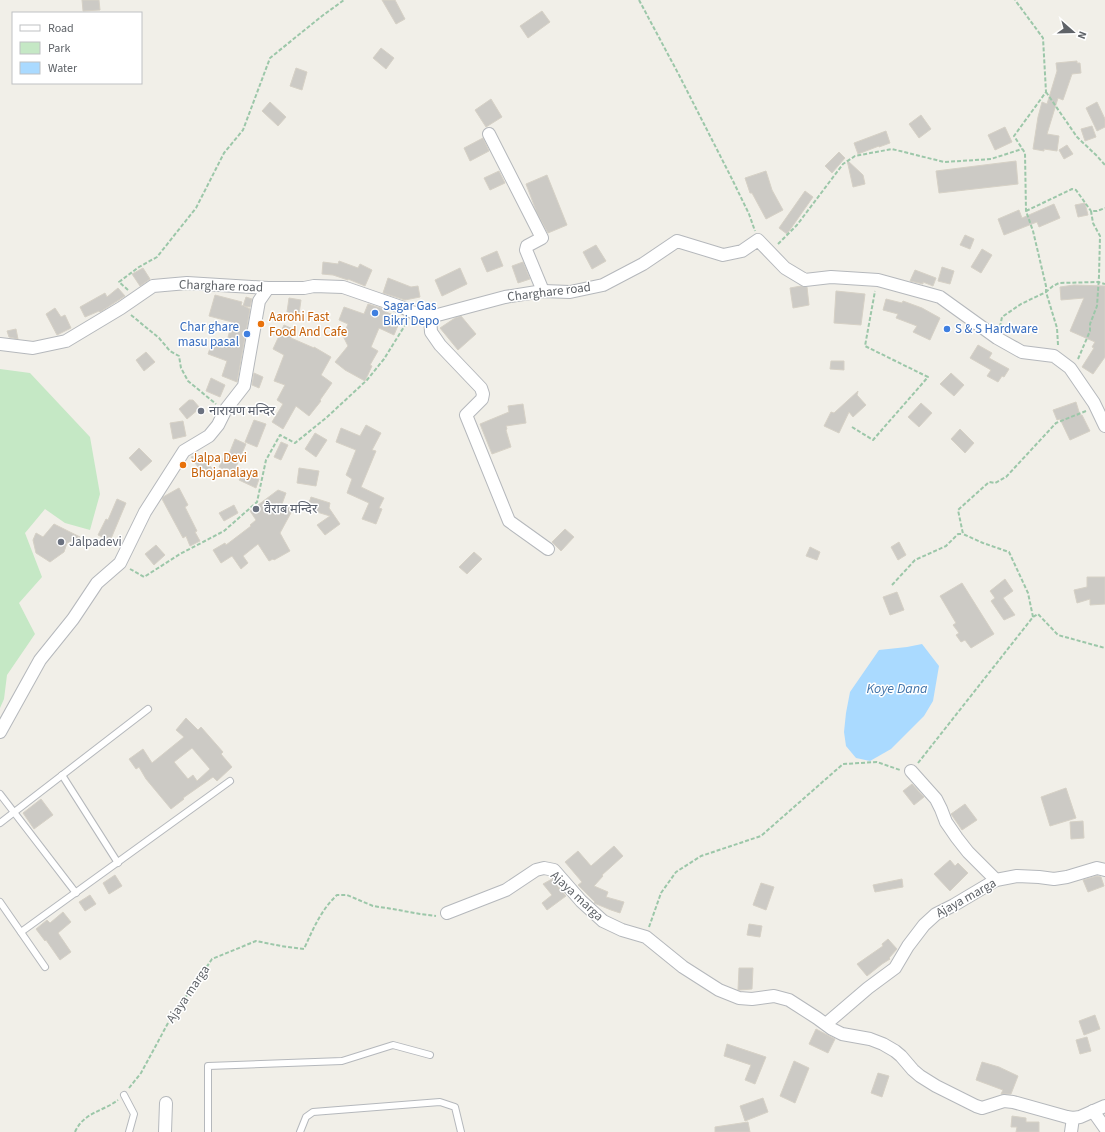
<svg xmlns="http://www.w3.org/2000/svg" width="1105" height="1132" font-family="'Source Sans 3','Noto Sans Devanagari',sans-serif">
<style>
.green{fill:#c5e8c5}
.water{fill:#aadaff}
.building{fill:#cccac5;stroke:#d6d1c6;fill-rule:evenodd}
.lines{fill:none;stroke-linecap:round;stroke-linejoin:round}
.service-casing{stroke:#b5b8bc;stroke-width:8}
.minor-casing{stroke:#b5b8bc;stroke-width:14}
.path{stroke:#9cc7a9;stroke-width:2;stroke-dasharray:4 2;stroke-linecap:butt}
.service{stroke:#fff;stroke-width:6}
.minor{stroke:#fff;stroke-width:12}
.shop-dot{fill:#3f7fe0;stroke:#fff;stroke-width:1.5}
.food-dot{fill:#e8710a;stroke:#fff;stroke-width:1.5}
.worship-dot{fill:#6b7280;stroke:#fff;stroke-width:1.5}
.labels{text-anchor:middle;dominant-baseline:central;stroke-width:3;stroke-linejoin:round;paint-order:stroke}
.street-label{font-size:13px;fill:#5f6368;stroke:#fff}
.shop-label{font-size:13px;fill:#366cbe;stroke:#fff;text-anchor:start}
.food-label{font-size:13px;fill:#c56008;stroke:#fff;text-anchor:start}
.worship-label{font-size:13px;fill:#5b616d;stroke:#fff;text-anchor:start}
.water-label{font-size:14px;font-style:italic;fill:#4174aa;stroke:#fff}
</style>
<rect width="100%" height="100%" fill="#f1efe8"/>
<polygon class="green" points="0,369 30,373 90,437 100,494 90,530 65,523 45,509 25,533 42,577 19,603 35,634 7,675 4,699 0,708"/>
<polygon class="water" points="922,644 939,666 933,701 924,716 891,749 870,761 856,758 846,746 844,732 846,713 850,692 879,650 907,647"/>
<g class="building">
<polygon points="82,0 99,0 100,10 83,11"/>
<polygon points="382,0 395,0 405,19 396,24"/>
<polygon points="542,11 550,22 528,38 520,26"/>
<polygon points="381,48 394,58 386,69 373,58"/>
<polygon points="1077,61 1077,63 1080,63 1081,73 1072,74 1063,100 1058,98 1047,134 1059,136 1057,151 1044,149 1044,151 1033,149 1038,117 1042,102 1047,104 1057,71 1056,63"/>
<polygon points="296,68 307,72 302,90 290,86"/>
<polygon points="491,99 502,117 486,127 475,110"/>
<polygon points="270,102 286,117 278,126 262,111"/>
<polygon points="1097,102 1105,119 1105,127 1097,131 1086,108"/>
<polygon points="921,115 931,129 919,138 909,124"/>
<polygon points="1092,126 1096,137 1085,141 1081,129"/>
<polygon points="1005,127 1012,142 995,150 988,135"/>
<polygon points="886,131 890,143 879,147 879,146 858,154 854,143"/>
<polygon points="483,138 489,151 470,161 464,148"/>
<polygon points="1067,145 1073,154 1064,159 1059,150"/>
<polygon points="839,152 845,158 832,173 825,166"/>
<polygon points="847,160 863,175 865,184 853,187"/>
<polygon points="1016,161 1018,184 939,193 936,171"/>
<polygon points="499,171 505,183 490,190 484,178"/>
<polygon points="766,171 772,190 783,210 766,219 752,193 750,193 745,178"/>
<polygon points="547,175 567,225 548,233 537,213 526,184"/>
<polygon points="805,191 813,197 787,234 779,228"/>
<polygon points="1085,203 1088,215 1078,217 1075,205"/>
<polygon points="1054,204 1060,218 1039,227 1037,222 1004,235 998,219 1019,210 1022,218"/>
<polygon points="965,235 974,239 970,249 960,245"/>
<polygon points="596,245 606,261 592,269 583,252"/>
<polygon points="982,249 992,255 981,273 971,267"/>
<polygon points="497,251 503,266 487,272 481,258"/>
<polygon points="339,261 358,268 360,264 372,270 365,286 348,279 348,280 333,275 322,274 323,262 338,264"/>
<polygon points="523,262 530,279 518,283 512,266"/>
<polygon points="942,267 954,271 950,284 938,281"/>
<polygon points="143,268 150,279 140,286 132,274"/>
<polygon points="460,268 467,284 442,296 435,280"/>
<polygon points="915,270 936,278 933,286 923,282 923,284 910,281"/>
<polygon points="388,278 411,287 418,286 420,297 405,300 383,293"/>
<polygon points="1074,285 1105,286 1105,357 1093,374 1082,367 1094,348 1092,347 1095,342 1070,331 1084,298 1061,300 1060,287"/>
<polygon points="801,286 807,287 809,305 793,308 790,288"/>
<polygon points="118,288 125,296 100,312 99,311 85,317 80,307 105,293 107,297"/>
<polygon points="836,291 865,294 861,325 834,323"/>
<polygon points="215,295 242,302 241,305 243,306 246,297 252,299 250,307 244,306 250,309 237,382 222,376 227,361 208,354 213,340 226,345 232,322 209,316"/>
<polygon points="289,298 301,300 299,314 287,312"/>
<polygon points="886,299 902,303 903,301 922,308 940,318 930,340 913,332 917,326 896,318 898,314 883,310"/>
<polygon points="368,304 387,310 386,312 401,318 394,335 379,328 371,347 378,351 370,365 372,366 365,381 345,370 335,362 348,346 343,336 348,324 339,320 344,307 364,314"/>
<polygon points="55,308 61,317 65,315 71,328 57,335 46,314"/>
<polygon points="461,316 476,334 458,350 440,328 455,318"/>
<polygon points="284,325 295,330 291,338 314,348 314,347 331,357 321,375 332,383 320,400 321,401 309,416 296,406 283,429 272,422 283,404 277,400 285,385 274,381 284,355 273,349"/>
<polygon points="16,329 18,339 9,337 7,331"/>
<polygon points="978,345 992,353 989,358 1009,369 1004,377 1002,376 998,382 987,376 991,370 970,358"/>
<polygon points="146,352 155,362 144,371 136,360"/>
<polygon points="831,361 844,361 844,370 830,369"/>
<polygon points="254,373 263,377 259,388 252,385"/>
<polygon points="951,373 964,385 954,396 940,384"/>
<polygon points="211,378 225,385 220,397 206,391"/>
<polygon points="858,391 857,395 866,405 853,417 849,412 839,433 824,426 831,412 834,413"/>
<polygon points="189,400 193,400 200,408 187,419 179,409"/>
<polygon points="1076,402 1080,415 1082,415 1090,431 1070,440 1060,419 1057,420 1053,410"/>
<polygon points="921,403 932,413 919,427 908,417"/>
<polygon points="523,404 526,423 506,426 507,429 506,430 511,447 492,454 480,424 509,412 508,406"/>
<polygon points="254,420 266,424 257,447 245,442"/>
<polygon points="183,421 186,436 173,439 170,423"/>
<polygon points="366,425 381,433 372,450 376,451 361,487 384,498 379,508 382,509 376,524 362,519 369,503 347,493 352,479 346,475 356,450 336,442 341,428 360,436"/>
<polygon points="960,429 974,443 965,453 951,439"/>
<polygon points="315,433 327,440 316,457 305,449"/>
<polygon points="235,439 246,444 233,474 219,467 226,452 229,454"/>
<polygon points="281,442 288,445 281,460 274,457"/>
<polygon points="139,448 152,461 141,471 129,458"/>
<polygon points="202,455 213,470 205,477 191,457"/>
<polygon points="299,468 319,471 316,486 297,483"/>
<polygon points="243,472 259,479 256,488 239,480"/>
<polygon points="179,488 188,505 185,507 197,531 195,532 200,541 190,546 186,536 183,538 162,499 163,497"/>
<polygon points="278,490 286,493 282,504 293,509 280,533 290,551 274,560 273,559 269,561 258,544 243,556 248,563 241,569 232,556 221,563 213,550 225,543 226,545 251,526 250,525 256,520 250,511"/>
<polygon points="311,497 330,503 329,508 340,524 325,535 317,525 330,516 307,509"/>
<polygon points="117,499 126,503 110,541 98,535 106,519 108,520"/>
<polygon points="234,505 238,513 224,521 219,513"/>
<polygon points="54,524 80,537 67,543 64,552 50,562 36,553 33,540 36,533 43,537"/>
<polygon points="565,529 574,537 561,551 552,542"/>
<polygon points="899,542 906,555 898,560 891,547"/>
<polygon points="156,545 165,555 154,565 145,554"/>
<polygon points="810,547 820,552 817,560 806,556"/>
<polygon points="474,552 482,559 467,574 459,567"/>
<polygon points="1087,577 1105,577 1105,604 1090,605 1090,599 1077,603 1074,590 1087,587"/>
<polygon points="1005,579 1013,591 1003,598 1015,615 1004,620 991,601 995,598 990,591"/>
<polygon points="962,583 994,634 971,648 965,640 961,642 956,635 959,633 953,625 956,623 940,596"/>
<polygon points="897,592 904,610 890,615 883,597"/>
<path d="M186 718 198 730 201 727 223 752 221 754 232 767 217 781 213 777 183 798 184 799 171 809 146 779 139 767 136 769 129 759 143 749 152 763 184 737 176 730ZM192 748 210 769 197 781 193 775 188 779 174 762Z"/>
<polygon points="912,784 924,797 914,805 903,791"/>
<polygon points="1066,788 1076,818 1050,826 1041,797"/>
<polygon points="41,799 53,815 34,829 23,813"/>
<polygon points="965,804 977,820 962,830 951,814"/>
<polygon points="1083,821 1084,838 1071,839 1070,822"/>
<polygon points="614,846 623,856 602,875 603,876 594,886 608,892 606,897 624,902 620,913 611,910 594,903 595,902 578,885 582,882 565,862 578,851 591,866"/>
<polygon points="950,860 955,866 958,863 968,873 950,891 934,874"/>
<polygon points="115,875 122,886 109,894 103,883"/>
<polygon points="1097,876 1101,877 1104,886 1088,892 1083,880"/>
<polygon points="552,879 566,896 547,910 542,903 552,895 543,884"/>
<polygon points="902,879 903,887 875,892 873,885"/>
<polygon points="761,883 774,887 766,910 753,905"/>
<polygon points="90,895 96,904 85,911 79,902"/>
<polygon points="63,912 71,922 58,933 71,952 60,960 46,940 45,941 36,929 47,920 50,923"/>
<polygon points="749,924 762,926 760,937 747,935"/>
<polygon points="888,939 897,949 889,958 890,959 882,964 867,976 857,964 883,946 882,944"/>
<polygon points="739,968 753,968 752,989 740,990 738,990"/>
<polygon points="1095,1015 1100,1029 1084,1035 1079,1021"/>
<polygon points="816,1029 835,1039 828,1053 809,1044"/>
<polygon points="1087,1037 1091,1051 1080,1054 1076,1040"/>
<polygon points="727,1044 766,1057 755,1084 745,1080 751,1065 724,1056"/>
<polygon points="794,1061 809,1068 795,1103 780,1096"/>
<polygon points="982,1062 999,1067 1018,1076 1011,1094 1001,1094 1003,1090 976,1080"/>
<polygon points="878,1073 889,1076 882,1097 871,1093"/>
<polygon points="763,1098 768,1112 745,1121 740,1106"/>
<polygon points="1012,1116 1026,1118 1026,1122 1039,1122 1039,1132 1016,1132 1017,1127 1011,1127"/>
<polygon points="748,1122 750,1132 715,1132 715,1127"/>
</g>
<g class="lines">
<g class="service-casing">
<g id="service">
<polyline points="62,775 118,863"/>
<polyline points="0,794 76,893"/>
<polyline points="0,823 148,709"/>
<polyline points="0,902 45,967"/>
<polyline points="21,932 230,781"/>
<polyline points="124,1095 134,1114 129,1132"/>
<polyline points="208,1132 208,1066 342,1061 393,1045 430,1055"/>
<polyline points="300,1132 306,1117 313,1112 440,1102 455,1107 461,1132"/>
</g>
</g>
<g class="minor-casing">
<g id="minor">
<polyline points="489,134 542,238 527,246 526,250 543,291"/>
<polyline points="430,317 431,332 440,345 481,388 483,394 482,399 466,415 509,521 548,549"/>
<polyline points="0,344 33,348 66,341 121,308 153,286 187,283 268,288 304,288 314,286 343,287 404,308 412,312 430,317 505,297 543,291 570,292 603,285 643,264 677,241 723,255 742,251 758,240 785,268 805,280 831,277 878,280 940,297 997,338 1022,352 1054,356 1070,368 1094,403 1105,426"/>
<polyline points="0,732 40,660 73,619 97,583 120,563 145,512 184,451 209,436 218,425 226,409 244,386 259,301 268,288"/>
<polyline points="911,771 936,799 941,809 946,822 957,838 968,852 996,880"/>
<polyline points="447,913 506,890 536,870 544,868 554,870 581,901 603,921 622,930 646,937 683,967 719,990 739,998 752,999 774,996 789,1000 817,1018 832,1029 842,1034 870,1039 883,1044 895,1051 901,1056 913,1070 920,1076 936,1086 976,1106 982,1108 1004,1101 1013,1102 1067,1117 1073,1118 1080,1117 1105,1106"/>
<polyline points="826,1024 868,988 895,968 908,946 924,925 936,914 954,905 996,880 1017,876 1039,877 1054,879 1067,877 1097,868 1105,870"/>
<polyline points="1093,1111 1105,1128"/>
<polyline points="165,1132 166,1103"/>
<polyline points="1071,1132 1073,1118"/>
</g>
</g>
<g class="path">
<polyline points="639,0 679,75 732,179 749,214 755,231"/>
<polyline points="1046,92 1077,137 1097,156 1105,165"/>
<polyline points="1026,211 1072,189 1076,190 1091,211"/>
<polyline points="778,244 797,225 843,164 855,156 892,149 944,162 991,159 1022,149"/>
<polyline points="128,290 119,282 139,267 157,257 196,208 224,153 243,130 270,58 322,16 344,0"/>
<polyline points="131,315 159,338 170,351 179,356 181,368 188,381 216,404"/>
<polyline points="1000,327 1002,317 1021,304 1046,292 1046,286 1033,231 1026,211 1025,153 1014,136 1046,92 1043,38 1015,0"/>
<polyline points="1058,345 1057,328 1046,292 1053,286 1059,283 1098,282 1105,284"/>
<polyline points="1078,359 1090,331 1090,324 1097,306 1099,276 1100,236 1093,223 1091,211 1097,211 1105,208"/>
<polyline points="852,427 873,440 928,377 865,346 875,291"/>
<polyline points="130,569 144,577 180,554 224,531 257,502 266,460 280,435 295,443 326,418 367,380 384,359 407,322"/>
<polyline points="892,585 915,560 946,546 958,534 963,534"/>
<polyline points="1033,617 1028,593 1009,552 983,543 963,534 958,510 989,482 995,483 1006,477 1056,423 1086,411"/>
<polyline points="918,763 1033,617 1038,614 1058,635 1105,648"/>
<polyline points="649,927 661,893 676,872 701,856 761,836 843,764 877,762 900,770"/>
<path d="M129 1088 141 1073 174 1012 194 986 212 959 256 941 281 946 304 949C313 929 321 910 337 895H347L373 906 393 909 420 914 436 916"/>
<path d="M75 1132C84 1112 102 1112 118 1100"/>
</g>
<use href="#service" class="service"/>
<use href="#minor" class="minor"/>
</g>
<g class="shop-dot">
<circle cx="375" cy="313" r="4"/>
<circle cx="947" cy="329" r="4"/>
<circle cx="247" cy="334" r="4"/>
</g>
<g class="food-dot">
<circle cx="261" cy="324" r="4"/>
<circle cx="183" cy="465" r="4"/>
</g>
<g class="worship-dot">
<circle cx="201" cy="411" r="4"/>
<circle cx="256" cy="509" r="4"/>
<circle cx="61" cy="542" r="4"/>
</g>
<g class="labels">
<g class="street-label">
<text transform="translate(221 286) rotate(2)">Charghare road</text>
<text transform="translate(549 292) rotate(-7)">Charghare road</text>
<text transform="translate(577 896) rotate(43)">Ajaya marga</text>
<text transform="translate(966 898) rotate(-29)">Ajaya marga</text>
<text transform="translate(188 994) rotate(-56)">Ajaya marga</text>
</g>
<g class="shop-label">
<text x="383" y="306">Sagar Gas<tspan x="383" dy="15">Bikri Depo</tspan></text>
<text x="239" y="327" text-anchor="end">Char ghare<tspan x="239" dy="15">masu pasal</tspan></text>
<text x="955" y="329">S &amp; S Hardware</text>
</g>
<g class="food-label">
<text x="269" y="317">Aarohi Fast<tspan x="269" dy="15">Food And Cafe</tspan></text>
<text x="191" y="458">Jalpa Devi<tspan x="191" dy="15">Bhojanalaya</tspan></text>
</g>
<g class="worship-label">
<text x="209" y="411">नारायण मन्दिर</text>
<text x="264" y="509">वैराब मन्दिर</text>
<text x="69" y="542">Jalpadevi</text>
</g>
<g class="water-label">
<text x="897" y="689">Koye Dana</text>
</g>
</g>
<rect x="12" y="12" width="130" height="72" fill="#ffffff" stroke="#bfc1c3"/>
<rect x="20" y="25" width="20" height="6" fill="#ffffff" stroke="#bfc1c3"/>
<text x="48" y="32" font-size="12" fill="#5f6368">Road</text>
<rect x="20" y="42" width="20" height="12" fill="#c5e8c5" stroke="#bfc1c3"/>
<text x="48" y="52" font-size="12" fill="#5f6368">Park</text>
<rect x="20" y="62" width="20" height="12" fill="#aadaff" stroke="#bfc1c3"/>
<text x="48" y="72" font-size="12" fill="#5f6368">Water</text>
<g transform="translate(1073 32) rotate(110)" stroke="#ffffff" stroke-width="3" paint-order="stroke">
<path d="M0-3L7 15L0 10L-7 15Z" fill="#5f6368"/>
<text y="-6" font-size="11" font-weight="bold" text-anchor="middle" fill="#5f6368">N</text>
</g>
</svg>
